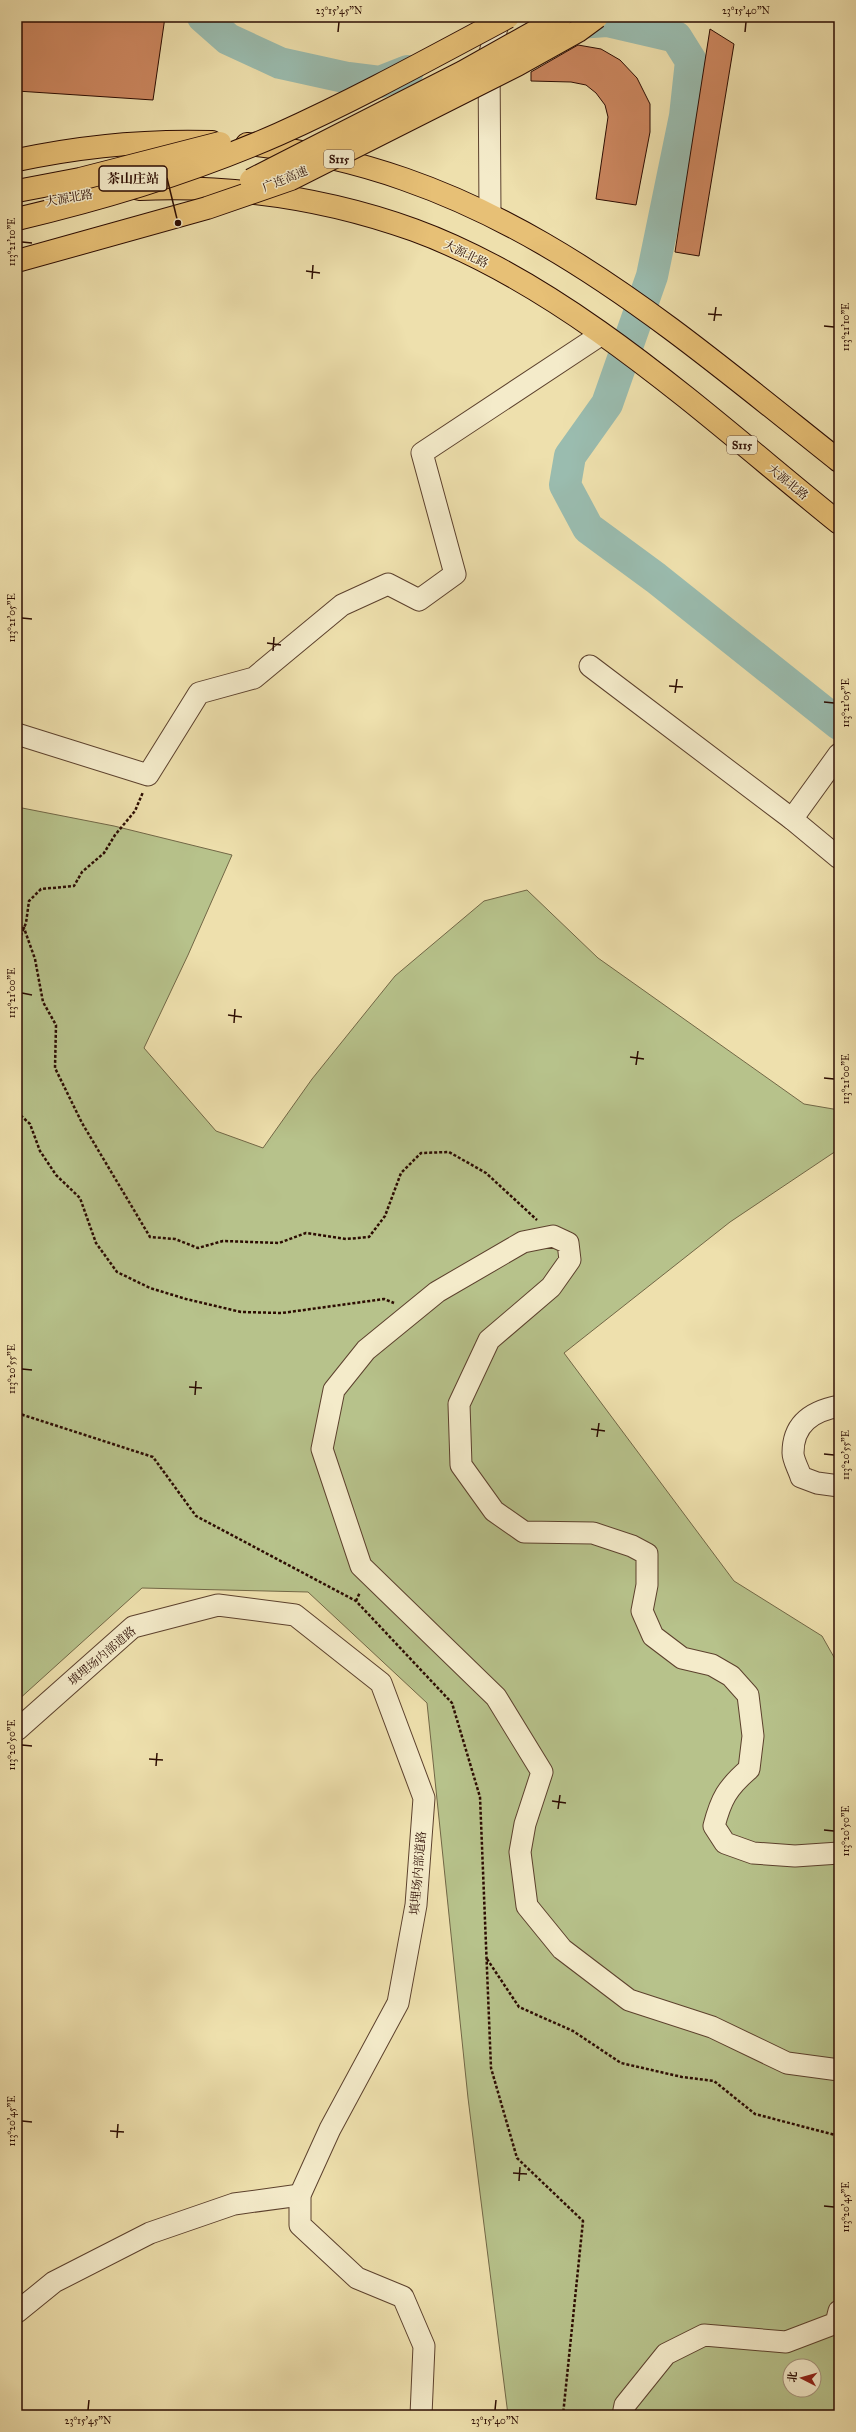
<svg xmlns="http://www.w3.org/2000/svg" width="856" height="2432" font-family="'IM FELL Great Primer','Noto Serif SC',serif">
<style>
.green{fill:#b7c28b;stroke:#726746;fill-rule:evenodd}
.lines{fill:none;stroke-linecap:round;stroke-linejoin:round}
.river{stroke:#9abcaf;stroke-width:32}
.building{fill:#cc8760;stroke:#2c0c02}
.minor-casing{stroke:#5c412d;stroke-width:23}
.major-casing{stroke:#2c0c02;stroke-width:24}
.path{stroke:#2c0c02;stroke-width:2.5;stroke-dasharray:3 2;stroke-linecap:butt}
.minor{stroke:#f4ebca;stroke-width:21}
.major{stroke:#e7c076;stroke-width:22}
.highway-bridge-casing{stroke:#2c0c02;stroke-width:24;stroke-linecap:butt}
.highway-bridge{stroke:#e7c076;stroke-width:22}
.ticks{fill:none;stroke:#2c0c02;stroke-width:1.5}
.labels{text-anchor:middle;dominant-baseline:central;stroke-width:3;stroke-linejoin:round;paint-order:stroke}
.shield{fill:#f4ebca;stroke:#684f3e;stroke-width:1}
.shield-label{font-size:11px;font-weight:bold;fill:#2c0c02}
.street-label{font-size:12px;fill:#2c0c02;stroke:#f4ebca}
.leader{fill:none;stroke:#2c0c02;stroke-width:1.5}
.callout-dot{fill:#2c0c02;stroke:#f4ebca;stroke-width:1.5}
.callout{fill:#f4ebca;stroke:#2c0c02;stroke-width:1.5}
.callout-label{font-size:13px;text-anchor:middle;font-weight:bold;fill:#2c0c02}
.neatline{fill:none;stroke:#2c0c02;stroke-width:1.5}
.ticks-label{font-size:10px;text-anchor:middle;fill:#2c0c02}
</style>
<rect width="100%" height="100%" fill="#eee0ad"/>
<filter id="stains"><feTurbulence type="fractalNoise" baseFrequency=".005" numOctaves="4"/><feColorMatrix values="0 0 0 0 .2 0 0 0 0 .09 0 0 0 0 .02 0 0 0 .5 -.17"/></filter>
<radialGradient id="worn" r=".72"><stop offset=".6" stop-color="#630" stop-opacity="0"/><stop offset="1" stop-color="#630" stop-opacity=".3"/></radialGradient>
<path class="green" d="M17 807 114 826 232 855 188 955 144 1048 216 1131 263 1148 312 1079 395 976 484 901 527 890 598 958 804 1104 839 1110V1149L730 1222 564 1353 734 1581 822 1636 839 1666V2415H508L468 2098 427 1703 308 1592 142 1588 17 1701ZM790 2366H814V2390H790Z"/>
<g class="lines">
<g class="river">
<polyline points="203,17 228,39 280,63 348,78 380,82 408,71"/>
<polyline points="563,24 607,21 676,37 691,61 685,116 652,276 607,404 570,456 565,485 588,528 656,578 839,724"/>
</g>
</g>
<g class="building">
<polygon points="17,17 165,17 153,100 17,91"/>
<polygon points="710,29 734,44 699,256 675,252"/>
<polygon points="578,45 601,49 620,60 637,78 650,104 650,132 636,205 596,199 608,117 605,105 596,93 586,85 571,82 531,81 531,72"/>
</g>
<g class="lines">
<g class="minor-casing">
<g id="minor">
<polyline points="490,214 489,56 500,17"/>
<polyline points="590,666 792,819 839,858"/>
<polyline points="17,734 148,775 199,693 254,678 342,605 388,584 419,600 455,574 422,453 602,334"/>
<polyline points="792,819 839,754"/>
<path d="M839 1406C813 1411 793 1423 793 1453 793 1460 799 1470 801 1477L817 1483 839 1486"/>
<polyline points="17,1730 133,1627 218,1605 295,1615 381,1683 424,1798 416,1905 398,2003 330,2129 300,2195 300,2225 357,2278 403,2297 424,2346 421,2415"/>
<path d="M839 1853 795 1856 753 1853 725 1843 714 1826C721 1799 727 1788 749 1769L753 1736 748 1695 731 1676 712 1665 682 1658 653 1636 642 1611 647 1585V1554L632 1546 593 1533 524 1532 494 1511 461 1465 459 1404 489 1340 551 1287 570 1260 568 1243 553 1236 523 1242 437 1292 366 1350 334 1390 322 1449 361 1566 496 1697 542 1772 525 1824 520 1852 527 1906 562 1949 629 2000 712 2027 787 2063 839 2070"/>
<polyline points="17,2312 54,2282 150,2233 234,2204 300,2195"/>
<polyline points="623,2415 625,2405 666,2354 704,2335 786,2342 836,2323 839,2311"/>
</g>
</g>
<g class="major-casing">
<g id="major">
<path d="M247 144C493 170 654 314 839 461"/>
<path d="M17 160C82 146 146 140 212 142"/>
<path d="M139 189C233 185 325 198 414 230 570 287 711 420 839 523"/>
</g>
</g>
<g class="path">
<polyline points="17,927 24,928 35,959 43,1002 56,1025 55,1068 82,1123 150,1237 175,1239 198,1248 223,1241 279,1243 306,1233 346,1239 369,1237 385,1216 401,1173 421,1153 449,1152 486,1173 537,1220"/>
<polyline points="17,945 26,923 29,901 41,889 74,886 82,872 104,853 115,835 135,811 143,792"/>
<polyline points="17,1112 30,1124 40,1151 56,1175 80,1198 96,1243 117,1272 150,1288 186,1299 241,1312 282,1313 384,1299 394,1303"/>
<polyline points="17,1413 153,1457 196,1516 356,1601 452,1703 480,1797 491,2068 517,2158 583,2221 563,2415"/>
<polyline points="356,1601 360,1592"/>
<polyline points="487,1959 519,2007 573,2031 621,2063 682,2077 714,2081 755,2114 839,2136"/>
</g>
<use href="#minor" class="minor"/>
<use href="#major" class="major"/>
<g class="highway-bridge-casing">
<g id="highway-bridge">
<polyline points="251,180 463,72 561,17"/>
<polyline points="17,191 80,179 220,143"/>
<path d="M17 219C106 198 195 171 279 134 357 99 433 57 508 17"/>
<polyline points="17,261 207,208 291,179 517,65 578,31 597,17"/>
</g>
</g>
<use href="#highway-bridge" class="highway-bridge"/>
</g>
<path class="ticks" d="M338 32 339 22M745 32 746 22M22 242 32 243M306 271 320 273M312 279 313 265M708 314 722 315M714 321 716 307M824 326 834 327M22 618 32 619M267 643 281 645M273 651 274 637M669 686 683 687M675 693 677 679M824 702 834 703M22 993 32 995M228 1015 242 1017M234 1023 235 1009M630 1057 644 1059M636 1065 638 1051M824 1078 834 1079M22 1369 32 1370M189 1387 202 1388M195 1395 196 1381M591 1429 605 1431M597 1437 599 1423M824 1454 834 1455M22 1745 32 1746M149 1759 163 1760M156 1766 157 1753M552 1801 566 1803M558 1809 560 1795M824 1830 834 1831M22 2121 32 2122M110 2131 124 2132M117 2138 118 2124M513 2173 527 2174M519 2181 520 2167M824 2206 834 2207M88 2410 89 2400M495 2410 496 2400"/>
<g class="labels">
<g class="shield">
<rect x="324" y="150" width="30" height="18" rx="3"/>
<rect x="727" y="436" width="30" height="18" rx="3"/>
</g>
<g class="shield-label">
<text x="339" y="159">S115</text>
<text x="742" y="445">S115</text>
</g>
<g class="street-label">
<text transform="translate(285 179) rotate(-22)">广连高速</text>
<text transform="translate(69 198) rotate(-10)">大源北路</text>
<text transform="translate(466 254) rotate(26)">大源北路</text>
<text transform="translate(788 482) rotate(39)">大源北路</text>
<text transform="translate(102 1656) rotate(-40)">填埋场内部道路</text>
<text transform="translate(418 1873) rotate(-85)">填埋场内部道路</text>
</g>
</g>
<path class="leader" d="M178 223L167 178"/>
<circle class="callout-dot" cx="178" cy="223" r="4"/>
<rect class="callout" x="99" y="166" width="68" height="25" rx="4"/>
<g class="callout-label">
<text x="133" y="183">茶山庄站</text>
</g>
<rect width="856" height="2432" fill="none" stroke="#eee0ad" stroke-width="44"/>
<g transform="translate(802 2378) rotate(276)"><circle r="19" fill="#f4ebca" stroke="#a4927a"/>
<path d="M0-3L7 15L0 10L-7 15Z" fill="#8f2418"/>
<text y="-6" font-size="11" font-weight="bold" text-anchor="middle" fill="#2c0c02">北</text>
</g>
<rect x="22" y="22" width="812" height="2388" class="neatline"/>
<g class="ticks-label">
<text x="339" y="14">23°15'45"N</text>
<text x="746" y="14">23°15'40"N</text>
<text transform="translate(11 242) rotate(-90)" y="4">113°21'10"E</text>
<text transform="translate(845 327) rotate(-90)" y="4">113°21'10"E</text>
<text transform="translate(11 618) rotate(-90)" y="4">113°21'05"E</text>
<text transform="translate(845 703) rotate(-90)" y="4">113°21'05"E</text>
<text transform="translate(11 993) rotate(-90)" y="4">113°21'00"E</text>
<text transform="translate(845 1079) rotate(-90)" y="4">113°21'00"E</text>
<text transform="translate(11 1369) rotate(-90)" y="4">113°20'55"E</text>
<text transform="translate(845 1455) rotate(-90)" y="4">113°20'55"E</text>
<text transform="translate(11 1745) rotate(-90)" y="4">113°20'50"E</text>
<text transform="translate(845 1831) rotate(-90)" y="4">113°20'50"E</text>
<text transform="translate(11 2121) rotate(-90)" y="4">113°20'45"E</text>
<text transform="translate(845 2207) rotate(-90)" y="4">113°20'45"E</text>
<text x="88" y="2424">23°15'45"N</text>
<text x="495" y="2424">23°15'40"N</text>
</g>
<rect width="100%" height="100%" filter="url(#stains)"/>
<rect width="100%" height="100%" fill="url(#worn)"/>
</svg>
